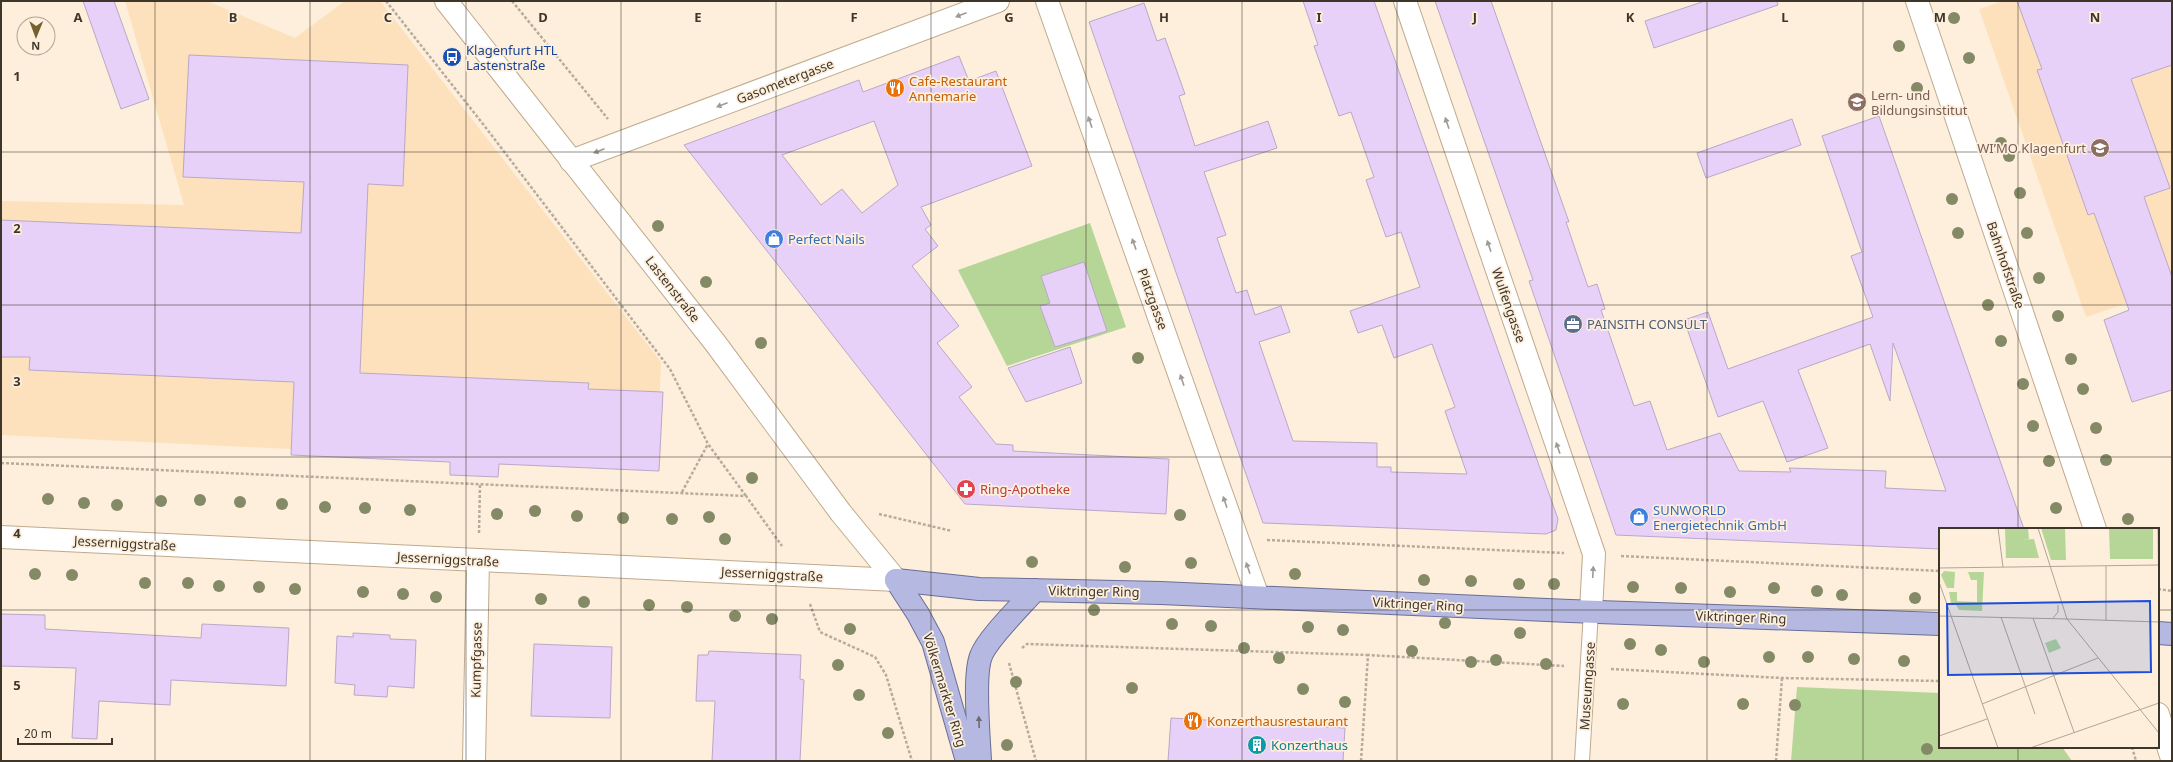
<svg xmlns="http://www.w3.org/2000/svg" width="2173" height="762" font-family="'Noto Sans',sans-serif">
<style>
.built{fill:#fde1bc}
.green{fill:#b5d696}
.building{fill:#e7d1f8;stroke:#b9a8c7;fill-rule:evenodd}
.lines{fill:none;stroke-linecap:round;stroke-linejoin:round}
.service-casing{stroke:#c0aa8d;stroke-width:16}
.minor-casing{stroke:#c0aa8d;stroke-width:24}
.tertiary-casing{stroke:#c0aa8d;stroke-width:24}
.primary-casing{stroke:#6b6d95;stroke-width:24}
.path{stroke:#b7ab9a;stroke-width:2.5;stroke-dasharray:3 2;stroke-linecap:butt}
.service{stroke:#fff;stroke-width:14}
.minor{stroke:#fff;stroke-width:22}
.tertiary{stroke:#fff;stroke-width:22}
.primary{stroke:#b5b9e2;stroke-width:22}
.tree{fill:#848966}
.oneway{fill:#9f9a94}
.oneway2{fill:#6e6a74}
.grid{fill:none;stroke:#3f362a;stroke-width:1;stroke-opacity:0.55}
.labels{text-anchor:middle;dominant-baseline:central;stroke-width:3.5;stroke-linejoin:round;paint-order:stroke}
.transit-label{font-size:13px;fill:#164399;stroke:#fdefdc;text-anchor:start}
.street-label{font-size:13px;fill:#3f362a;stroke:#fdefdc}
.food-label{font-size:13px;fill:#c56008;stroke:#fdefdc;text-anchor:start}
.education-label{font-size:13px;fill:#785e54;stroke:#fdefdc;text-anchor:start}
.shop-label{font-size:13px;fill:#366cbe;stroke:#fdefdc;text-anchor:start}
.service-label{font-size:13px;fill:#4e5e75;stroke:#fdefdc;text-anchor:start}
.health-label{font-size:13px;fill:#be3a42;stroke:#fdefdc;text-anchor:start}
.culture-label{font-size:13px;fill:#0d838f;stroke:#fdefdc;text-anchor:start}
.inset-road{fill:none;stroke:#b1a595;stroke-width:1}
.view{fill:#1d4ed8;fill-opacity:0.15;stroke:#1d4ed8;stroke-width:2}
.inset-edge{fill:none;stroke:#3f362a;stroke-width:2}
.grid-label{font-size:13px;text-anchor:middle;font-weight:bold;fill:#3f362a;stroke:#fdefdc;stroke-width:3.5;stroke-linejoin:round;paint-order:stroke}
</style>
<rect width="100%" height="100%" fill="#fdefdc"/>
<g class="built">
<polygon points="125,1 207,1 295,38 345,1 380,1 661,362 657,467 1,435 1,201 184,205"/>
<polygon points="2003,1 2172,1 2172,288 2086,317 1979,9"/>
</g>
<g class="green">
<polygon points="1090,223 1126,327 1007,366 958,270"/>
<polygon points="1797,687 1940,693 1940,747 2062,747 2072,761 1791,761"/>
</g>
<g class="building">
<polygon points="83,1 114,1 149,99 121,109"/>
<polygon points="1303,1 1374,1 1558,519 1556,530 1546,534 1263,523 1089,22 1144,3 1157,41 1165,38 1185,94 1179,96 1195,146 1268,121 1277,148 1204,172 1226,235 1217,238 1236,293 1247,290 1255,315 1281,306 1290,332 1259,342 1293,441 1377,443 1377,467 1391,467 1391,472 1467,474 1445,411 1455,407 1432,344 1394,358 1382,325 1358,333 1350,311 1420,287 1401,232 1386,237 1366,180 1374,177 1351,112 1339,116 1314,46 1318,45"/>
<polygon points="1435,1 1491,1 1569,222 1566,222 1588,287 1597,284 1605,309 1601,310 1634,406 1650,401 1667,450 1720,433 1739,471 1791,472 1789,468 1886,471 1885,488 1946,491 1893,343 1890,401 1870,344 1798,370 1828,448 1787,462 1763,401 1718,417 1684,320 1708,312 1728,369 1873,317 1851,256 1862,252 1822,136 1879,116 2024,529 1940,529 1940,549 1616,535 1529,281 1533,280"/>
<polygon points="1705,1 1777,1 1778,5 1654,48 1645,21"/>
<polygon points="2017,1 2172,1 2172,65 2131,79 2170,188 2144,197 2172,277 2172,390 2132,402 2104,320 2129,310 2094,213 2088,215 2037,70 2042,69"/>
<polygon points="189,55 408,65 403,186 368,184 360,373 589,383 588,389 663,392 659,471 499,464 498,477 450,475 450,462 291,455 294,382 29,370 30,357 1,357 1,220 301,233 304,182 183,177"/>
<path d="M959 56 969 81 996 71 1032 166 921 207 931 225 925 229 938 246 912 266 959 326 937 343 972 387 959 397 996 444 1013 445V451L1169 459 1166 514 965 504 684 145 859 80 863 92ZM874 121 898 185 862 213 842 189 821 205 782 155Z"/>
<polygon points="1792,119 1801,145 1706,178 1697,153"/>
<polygon points="1084,262 1107,331 1055,347 1040,306 1050,303 1041,276"/>
<polygon points="1070,347 1082,383 1026,402 1008,368"/>
<polygon points="1,614 45,615 45,629 201,638 202,624 289,628 286,686 171,680 170,705 99,701 97,739 72,738 76,668 1,666"/>
<polygon points="353,633 390,635 390,639 416,640 414,688 388,686 387,697 354,695 355,685 335,683 337,636 353,637"/>
<polygon points="534,644 612,647 610,718 531,716"/>
<polygon points="709,651 801,655 800,679 804,680 800,761 712,761 715,701 696,701 698,655 708,655"/>
<polygon points="1171,718 1345,728 1343,761 1168,761"/>
</g>
<g class="lines">
<g class="service-casing">
<polyline id="service" points="1582,761 1591,611"/>
</g>
<g class="minor-casing">
<g id="minor">
<polyline points="1047,1 1258,597"/>
<polyline points="1405,1 1594,554 1591,611"/>
<polyline points="571,161 998,1"/>
<polyline points="1,537 896,580"/>
<polyline points="2158,714 2172,759"/>
<polyline points="474,761 478,560"/>
</g>
</g>
<g class="tertiary-casing">
<g id="tertiary">
<polyline points="446,1 716,344 841,513 896,580"/>
<polyline points="1917,1 2095,529"/>
</g>
</g>
<g class="primary-casing">
<g id="primary">
<polyline points="896,580 979,589 1161,593 1570,611 1940,624"/>
<polyline points="896,580 918,614 933,642 967,761"/>
<polyline points="2158,633 2172,634"/>
<path d="M980 761C979 737 973 676 981 656 987 639 1022 605 1035 590"/>
</g>
</g>
<g class="path">
<polyline points="386,1 483,124 670,369 708,444 746,496"/>
<polyline points="512,1 608,119"/>
<polyline points="1,463 746,496 782,546"/>
<polyline points="682,492 708,444"/>
<polyline points="879,514 952,531"/>
<polyline points="479,533 480,484"/>
<polyline points="1267,540 1564,553"/>
<polyline points="1621,556 1940,571"/>
<polyline points="2158,589 2172,591"/>
<polyline points="810,604 820,632 875,657 886,675 912,761"/>
<polyline points="1022,648 1027,644 1368,655"/>
<polyline points="1009,663 1036,761"/>
<polyline points="1611,669 1782,678 1940,681"/>
<polyline points="2132,747 2136,761"/>
<polyline points="1361,761 1368,655 1564,666"/>
<polyline points="1776,761 1782,678"/>
</g>
<use href="#service" class="service"/>
<use href="#minor" class="minor"/>
<use href="#tertiary" class="tertiary"/>
<use href="#primary" class="primary"/>
</g>
<g class="tree">
<circle cx="1954" cy="18" r="6"/>
<circle cx="1899" cy="46" r="6"/>
<circle cx="1969" cy="58" r="6"/>
<circle cx="1917" cy="88" r="6"/>
<circle cx="2001" cy="143" r="6"/>
<circle cx="2009" cy="156" r="6"/>
<circle cx="2020" cy="193" r="6"/>
<circle cx="1952" cy="199" r="6"/>
<circle cx="658" cy="226" r="6"/>
<circle cx="1958" cy="233" r="6"/>
<circle cx="2027" cy="233" r="6"/>
<circle cx="2039" cy="278" r="6"/>
<circle cx="706" cy="282" r="6"/>
<circle cx="1988" cy="305" r="6"/>
<circle cx="2058" cy="316" r="6"/>
<circle cx="2001" cy="341" r="6"/>
<circle cx="761" cy="343" r="6"/>
<circle cx="1138" cy="358" r="6"/>
<circle cx="2071" cy="359" r="6"/>
<circle cx="2023" cy="384" r="6"/>
<circle cx="2083" cy="389" r="6"/>
<circle cx="2033" cy="426" r="6"/>
<circle cx="2096" cy="428" r="6"/>
<circle cx="2106" cy="460" r="6"/>
<circle cx="2049" cy="461" r="6"/>
<circle cx="752" cy="478" r="6"/>
<circle cx="48" cy="499" r="6"/>
<circle cx="200" cy="500" r="6"/>
<circle cx="161" cy="501" r="6"/>
<circle cx="240" cy="502" r="6"/>
<circle cx="84" cy="503" r="6"/>
<circle cx="282" cy="504" r="6"/>
<circle cx="117" cy="505" r="6"/>
<circle cx="325" cy="507" r="6"/>
<circle cx="365" cy="508" r="6"/>
<circle cx="2056" cy="508" r="6"/>
<circle cx="410" cy="510" r="6"/>
<circle cx="535" cy="511" r="6"/>
<circle cx="497" cy="514" r="6"/>
<circle cx="1180" cy="515" r="6"/>
<circle cx="577" cy="516" r="6"/>
<circle cx="709" cy="517" r="6"/>
<circle cx="623" cy="518" r="6"/>
<circle cx="672" cy="519" r="6"/>
<circle cx="2128" cy="519" r="6"/>
<circle cx="725" cy="539" r="6"/>
<circle cx="1032" cy="562" r="6"/>
<circle cx="1191" cy="563" r="6"/>
<circle cx="1125" cy="567" r="6"/>
<circle cx="35" cy="574" r="6"/>
<circle cx="1295" cy="574" r="6"/>
<circle cx="72" cy="575" r="6"/>
<circle cx="1424" cy="580" r="6"/>
<circle cx="1471" cy="581" r="6"/>
<circle cx="145" cy="583" r="6"/>
<circle cx="188" cy="583" r="6"/>
<circle cx="1519" cy="584" r="6"/>
<circle cx="1554" cy="584" r="6"/>
<circle cx="219" cy="586" r="6"/>
<circle cx="259" cy="587" r="6"/>
<circle cx="1633" cy="587" r="6"/>
<circle cx="1681" cy="588" r="6"/>
<circle cx="1774" cy="588" r="6"/>
<circle cx="295" cy="589" r="6"/>
<circle cx="1817" cy="591" r="6"/>
<circle cx="363" cy="592" r="6"/>
<circle cx="1730" cy="592" r="6"/>
<circle cx="403" cy="594" r="6"/>
<circle cx="1842" cy="595" r="6"/>
<circle cx="436" cy="597" r="6"/>
<circle cx="1915" cy="598" r="6"/>
<circle cx="541" cy="599" r="6"/>
<circle cx="584" cy="602" r="6"/>
<circle cx="649" cy="605" r="6"/>
<circle cx="687" cy="607" r="6"/>
<circle cx="1094" cy="610" r="6"/>
<circle cx="735" cy="616" r="6"/>
<circle cx="772" cy="619" r="6"/>
<circle cx="1445" cy="623" r="6"/>
<circle cx="1172" cy="624" r="6"/>
<circle cx="1211" cy="626" r="6"/>
<circle cx="1308" cy="627" r="6"/>
<circle cx="850" cy="629" r="6"/>
<circle cx="1343" cy="630" r="6"/>
<circle cx="1520" cy="633" r="6"/>
<circle cx="1630" cy="644" r="6"/>
<circle cx="1244" cy="648" r="6"/>
<circle cx="1661" cy="650" r="6"/>
<circle cx="1412" cy="651" r="6"/>
<circle cx="1769" cy="657" r="6"/>
<circle cx="1808" cy="657" r="6"/>
<circle cx="1279" cy="658" r="6"/>
<circle cx="1854" cy="659" r="6"/>
<circle cx="1496" cy="660" r="6"/>
<circle cx="1904" cy="661" r="6"/>
<circle cx="1471" cy="662" r="6"/>
<circle cx="1704" cy="662" r="6"/>
<circle cx="1546" cy="664" r="6"/>
<circle cx="838" cy="665" r="6"/>
<circle cx="1016" cy="682" r="6"/>
<circle cx="1132" cy="688" r="6"/>
<circle cx="1303" cy="689" r="6"/>
<circle cx="859" cy="695" r="6"/>
<circle cx="1345" cy="702" r="6"/>
<circle cx="1623" cy="704" r="6"/>
<circle cx="1743" cy="704" r="6"/>
<circle cx="1795" cy="705" r="6"/>
<circle cx="888" cy="733" r="6"/>
<circle cx="1007" cy="745" r="6"/>
<circle cx="1927" cy="749" r="6"/>
</g>
<defs><path id="oneway-solid" d="M-6-.8H1V-3.2L6.5 0L1 3.2V.8H-6Z"/></defs>
<g class="oneway">
<use href="#oneway-solid" transform="translate(961 15) rotate(159)"/>
<use href="#oneway-solid" transform="translate(722 105) rotate(159)"/>
<use href="#oneway-solid" transform="translate(1090 122) rotate(-109)"/>
<use href="#oneway-solid" transform="translate(1447 123) rotate(-109)"/>
<use href="#oneway-solid" transform="translate(599 151) rotate(159)"/>
<use href="#oneway-solid" transform="translate(1134 244) rotate(-110)"/>
<use href="#oneway-solid" transform="translate(1489 246) rotate(-109)"/>
<use href="#oneway-solid" transform="translate(1182 380) rotate(-109)"/>
<use href="#oneway-solid" transform="translate(1558 448) rotate(-109)"/>
<use href="#oneway-solid" transform="translate(1225 502) rotate(-109)"/>
<use href="#oneway-solid" transform="translate(1248 568) rotate(-109)"/>
<use href="#oneway-solid" transform="translate(1593 572) rotate(-87)"/>
</g>
<use class="oneway2" href="#oneway-solid" transform="translate(979 722) rotate(-92)"/>
<path class="grid" d="M155 1V761M310 1V761M466 1V761M621 1V761M776 1V761M931 1V761M1086 1V761M1242 1V761M1397 1V761M1552 1V761M1707 1V761M1863 1V761M2018 1V529M1 152H2172M1 305H2172M1 457H2172M1 610H1940M2158 610H2172M2018 747V761"/>
<defs>
<g id="bus-disc" transform="scale(1)"><circle r="9.5" fill="#1a4fb4" stroke="#fdefdc"/><path d="M-5-6H5V4H4V6H2V4H-2V6H-4V4H-5ZM-3.5-4V0h7V-4ZM-3.5 1.2v1.5H-2V1.2ZM2 1.2v1.5H3.5V1.2Z" fill="#fff"/></g>
<g id="restaurant-disc" transform="scale(1)"><circle r="9.5" fill="#e8710a" stroke="#fdefdc"/><path d="M-5-6h1v4h1v-4h1v4h1v-4h1v5L-1.5 .5V6h-2V.5L-5-1ZM5-6V6H3V1.5H1.5Q1.5-4 5-6Z" fill="#fff"/></g>
<g id="school-disc" transform="scale(1)"><circle r="9.5" fill="#8d6e63" stroke="#fdefdc"/><path d="M0-5L7-2L0 1L-7-2ZM-4 1L0 2.5L4 1V4Q0 6-4 4Z" fill="#fff"/></g>
<g id="shop-disc" transform="scale(1)"><circle r="9.5" fill="#3f7fe0" stroke="#fdefdc"/><path d="M-5-2.5h2.3a2.7 3.5 0 0 1 5.4 0H5L5.5 6h-11ZM-1.5-2.5h3a1.5 2.3 0 0 0-3 0Z" fill="#fff"/></g>
<g id="office-disc" transform="scale(1)"><circle r="9.5" fill="#5c6f8a" stroke="#fdefdc"/><path d="M-6-3h4V-5.5h4V-3h4V5H-6ZM-1-4.5V-3h2v-1.5ZM-6 0V1H6V0Z" fill="#fff"/></g>
<g id="pharmacy-disc" transform="scale(1)"><circle r="9.5" fill="#e0444e" stroke="#fdefdc"/><path d="M-2-6h4v4h4v4h-4v4h-4v-4h-4v-4h4Z" fill="#fff"/></g>
<g id="building-disc" transform="scale(1)"><circle r="9.5" fill="#0f9aa8" stroke="#fdefdc"/><path d="M-4-6H4V6H1V3H-1V6H-4ZM-2.5-4.3h1.7v1.8h-1.7ZM.8-4.3h1.7v1.8H.8ZM-2.5-1h1.7V.8h-1.7ZM.8-1h1.7V.8H.8Z" fill="#fff"/></g>
</defs>
<g fill-rule="evenodd">
<use href="#bus-disc" x="452" y="57"/>
<use href="#restaurant-disc" x="895" y="88"/>
<use href="#school-disc" x="1857" y="102"/>
<use href="#school-disc" x="2100" y="148"/>
<use href="#shop-disc" x="774" y="239"/>
<use href="#office-disc" x="1573" y="324"/>
<use href="#pharmacy-disc" x="966" y="489"/>
<use href="#shop-disc" x="1639" y="517"/>
<use href="#restaurant-disc" x="1193" y="721"/>
<use href="#building-disc" x="1257" y="745"/>
</g>
<g class="labels">
<g class="transit-label">
<text x="466" y="50">Klagenfurt HTL<tspan x="466" dy="15">Lastenstraße</tspan></text>
</g>
<g class="street-label">
<text transform="translate(785 81) rotate(-21)">Gasometergasse</text>
<text transform="translate(2006 265) rotate(71)">Bahnhofstraße</text>
<text transform="translate(673 289) rotate(52)">Lastenstraße</text>
<text transform="translate(1153 299) rotate(70)">Platzgasse</text>
<text transform="translate(1509 305) rotate(71)">Wulfengasse</text>
<text transform="translate(125 543) rotate(3)">Jesserniggstraße</text>
<text transform="translate(448 559) rotate(3)">Jesserniggstraße</text>
<text transform="translate(772 574) rotate(3)">Jesserniggstraße</text>
<text transform="translate(1094 591) rotate(1)">Viktringer Ring</text>
<text transform="translate(1418 604) rotate(3)">Viktringer Ring</text>
<text transform="translate(1741 617) rotate(2)">Viktringer Ring</text>
<text transform="translate(476 660) rotate(-89)">Kumpfgasse</text>
<text transform="translate(1587 686) rotate(-86)">Museumgasse</text>
<text transform="translate(945 690) rotate(73)">Völkermarkter Ring</text>
</g>
<g class="food-label">
<text x="909" y="81">Cafe-Restaurant<tspan x="909" dy="15">Annemarie</tspan></text>
<text x="1207" y="721">Konzerthausrestaurant</text>
</g>
<g class="education-label">
<text x="1871" y="95">Lern- und<tspan x="1871" dy="15">Bildungsinstitut</tspan></text>
<text x="2086" y="148" text-anchor="end">WI’MO Klagenfurt</text>
</g>
<g class="shop-label">
<text x="788" y="239">Perfect Nails</text>
<text x="1653" y="510">SUNWORLD<tspan x="1653" dy="15">Energietechnik GmbH</tspan></text>
</g>
<g class="service-label">
<text x="1587" y="324">PAINSITH CONSULT</text>
</g>
<g class="health-label">
<text x="980" y="489">Ring-Apotheke</text>
</g>
<g class="culture-label">
<text x="1271" y="745">Konzerthaus</text>
</g>
</g>
<g transform="translate(1939 528)">
<rect width="220" height="220" fill="#fdefdc"/>
<path d="M66 0H89L90 11 81 12 95 11 100 30H67ZM102 0H126L127 32H112ZM170 0H214V31H171ZM5 43 16 44 15 60H8L2 47ZM29 44H45L43 83 20 82 16 75H12L10 64H18V73L38 74V52H32ZM117 111 122 120 110 125 106 115Z" fill="#b5d696"/>
<path class="inset-road" d="M59 0 64 39M99 0 128 91M219 0 220 81M0 40 220 37M0 54 59 220M0 88 128 91M62 89 96 186M94 90 135 204M114 90 119 84V77M128 91 220 205M128 91 220 94M167 92V38M43 176 159 130M0 208 48 191M91 220 220 175"/>
<path class="view" d="M211 73 212 144 9 147 8 76Z"/>
<rect width="220" height="220" class="inset-edge"/>
</g>
<g class="grid-label">
<text x="78" y="22">A</text>
<text x="233" y="22">B</text>
<text x="388" y="22">C</text>
<text x="543" y="22">D</text>
<text x="698" y="22">E</text>
<text x="854" y="22">F</text>
<text x="1009" y="22">G</text>
<text x="1164" y="22">H</text>
<text x="1319" y="22">I</text>
<text x="1475" y="22">J</text>
<text x="1630" y="22">K</text>
<text x="1785" y="22">L</text>
<text x="1940" y="22">M</text>
<text x="2095" y="22">N</text>
<text x="17" y="81">1</text>
<text x="17" y="233">2</text>
<text x="17" y="386">3</text>
<text x="17" y="538">4</text>
<text x="17" y="690">5</text>
</g>
<rect width="2173" height="762" fill="none" stroke="#3f362a" stroke-width="4"/>
<g transform="translate(36 36) rotate(181)"><circle r="19" fill="#fdefdc" stroke="#b1a595"/>
<path d="M0-3L7 15L0 10L-7 15Z" fill="#756130"/>
<text y="-6" font-size="11" font-weight="bold" text-anchor="middle" fill="#3f362a">N</text>
</g>
<path d="M18 738v6h94v-6" fill="none" stroke="#3f362a" stroke-width="2"/>
<text x="24" y="738" font-size="12" fill="#3f362a" stroke="#fdefdc" stroke-width="3" paint-order="stroke">20 m</text>
</svg>
